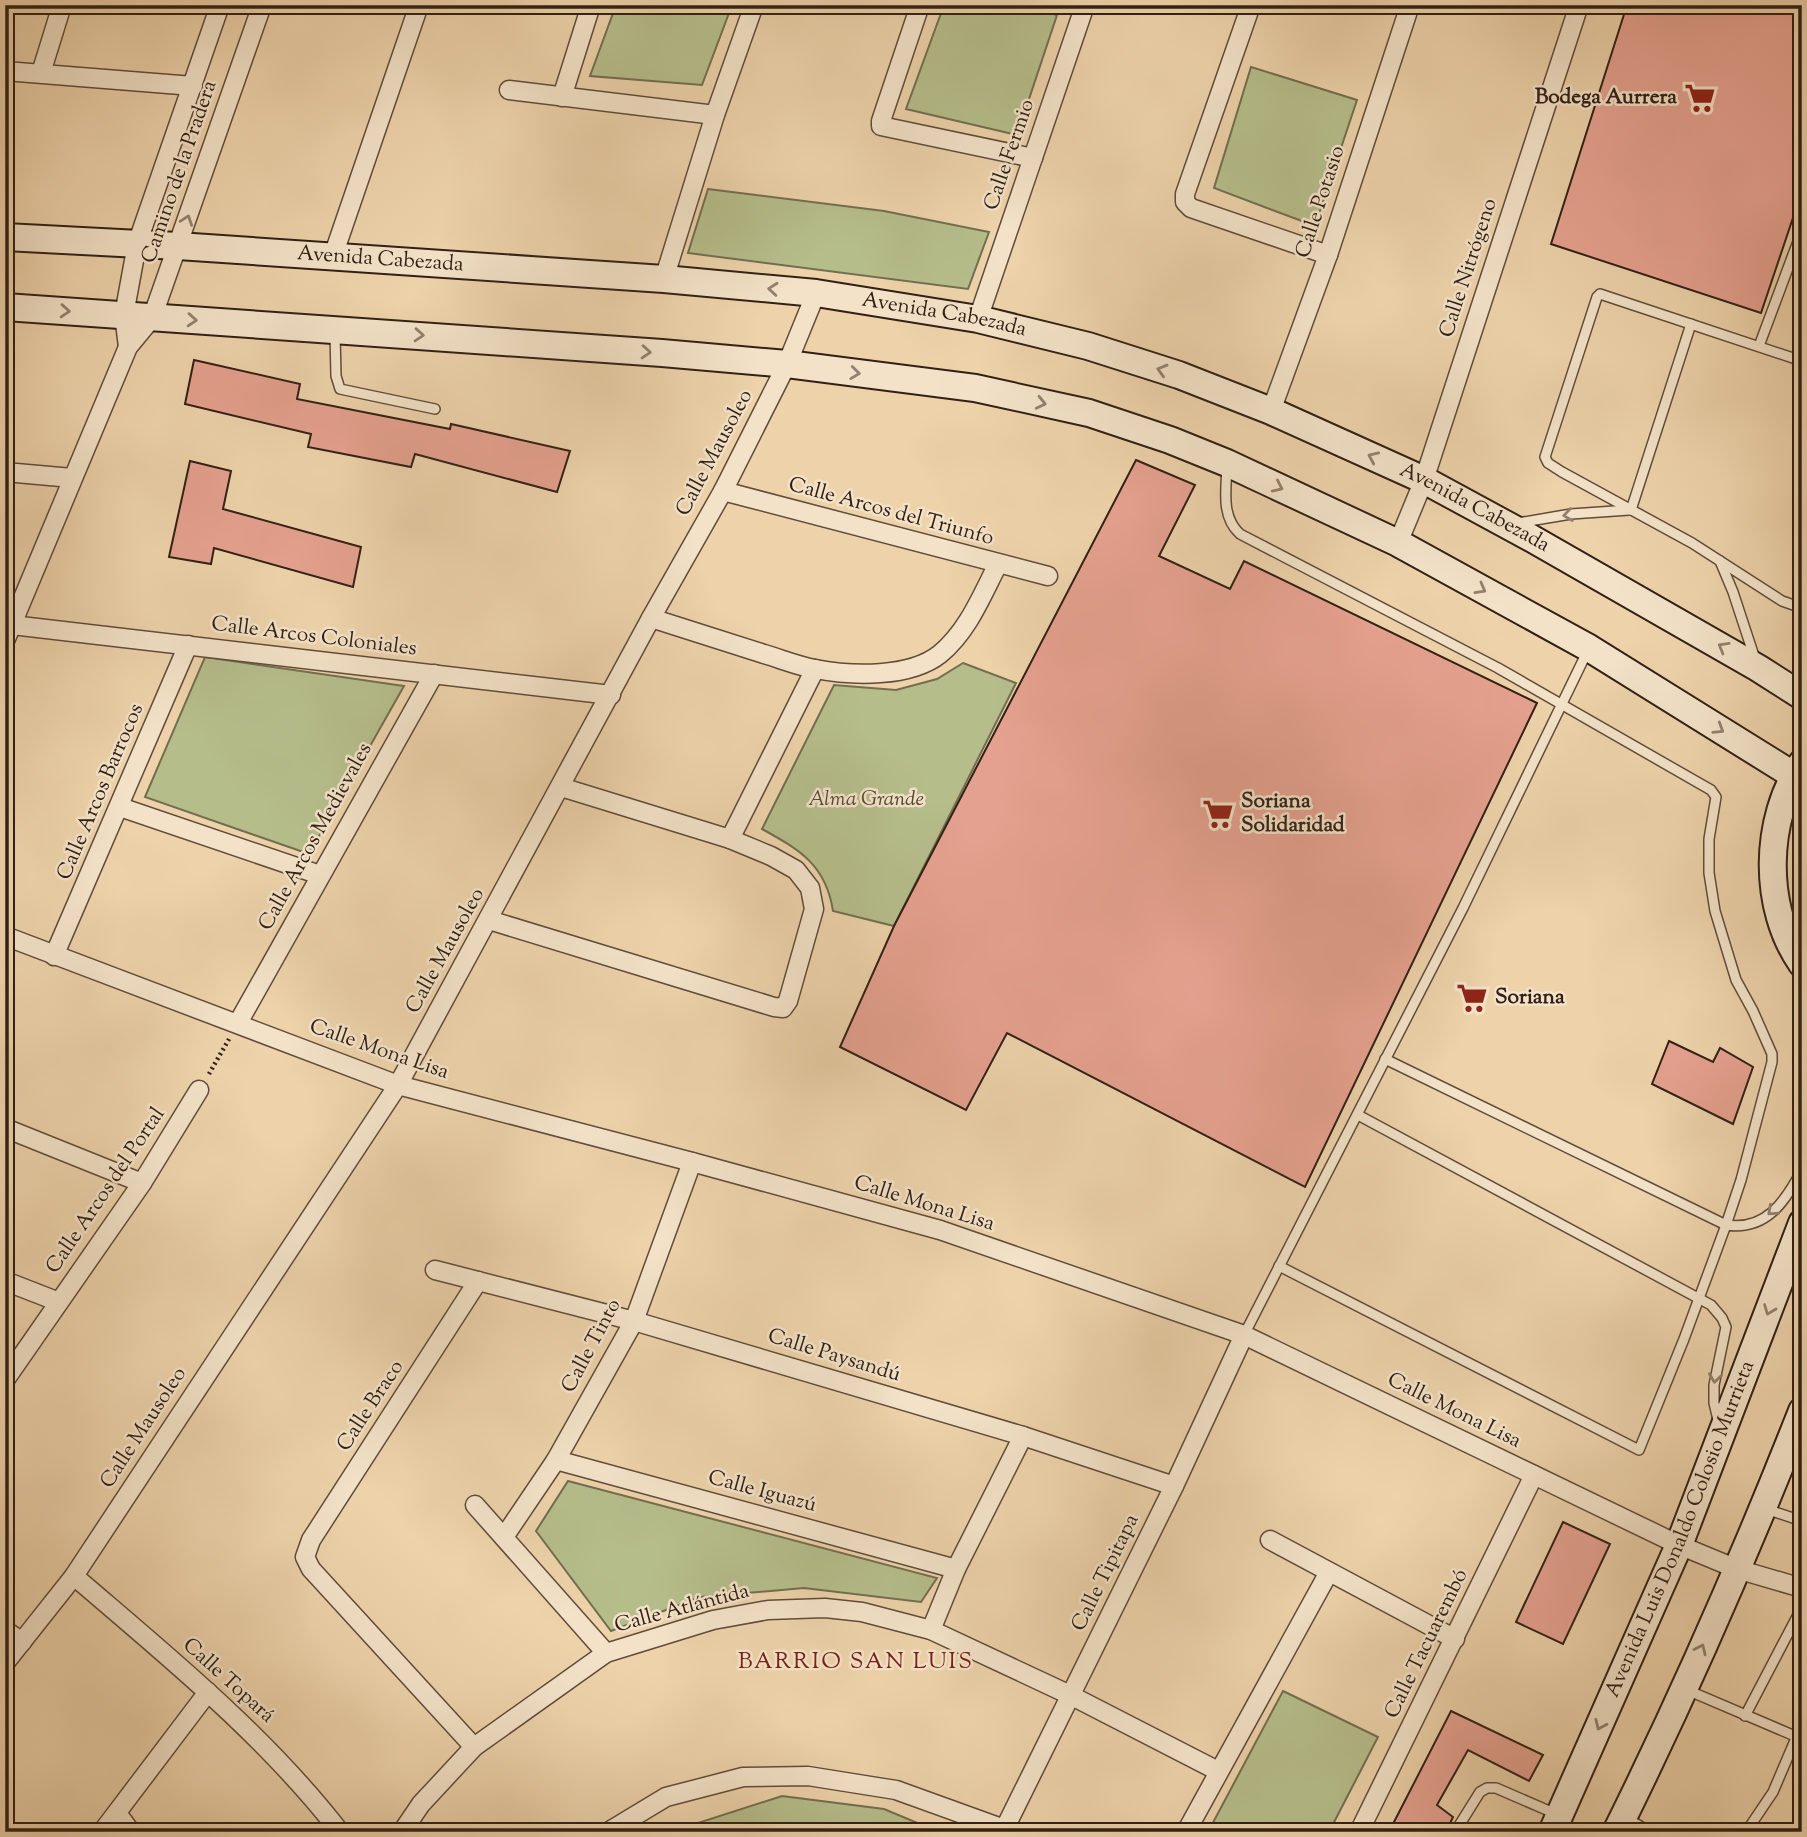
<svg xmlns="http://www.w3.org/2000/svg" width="1807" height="1837" font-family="'Sorts Mill Goudy',serif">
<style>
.green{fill:#b5bd8b;stroke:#736e50;stroke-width:2}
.building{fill:#e5a18f;stroke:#312016;stroke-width:2}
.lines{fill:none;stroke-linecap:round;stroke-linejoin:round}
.service-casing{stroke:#604c3b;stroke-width:12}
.minor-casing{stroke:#604c3b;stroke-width:21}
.secondary-casing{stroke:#312016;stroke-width:30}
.path{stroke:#312016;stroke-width:4.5;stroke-dasharray:2 3.5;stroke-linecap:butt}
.service{stroke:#f3e2c8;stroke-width:9}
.minor{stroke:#f3e2c8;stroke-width:18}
.secondary{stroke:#f3e2c8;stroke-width:26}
.oneway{stroke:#92816f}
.labels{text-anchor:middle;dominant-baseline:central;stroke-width:5;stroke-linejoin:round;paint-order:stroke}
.poi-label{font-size:21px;font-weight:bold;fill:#312016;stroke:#f3e2c8;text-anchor:start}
.street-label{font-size:21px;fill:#312016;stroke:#f3e2c8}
.park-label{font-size:21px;font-style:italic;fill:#524733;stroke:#f3e2c8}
.neighbourhood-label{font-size:23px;letter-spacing:2px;fill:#7a1f14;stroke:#f3e2c8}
</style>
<rect width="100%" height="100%" fill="#edd2aa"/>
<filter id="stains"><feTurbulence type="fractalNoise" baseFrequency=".00286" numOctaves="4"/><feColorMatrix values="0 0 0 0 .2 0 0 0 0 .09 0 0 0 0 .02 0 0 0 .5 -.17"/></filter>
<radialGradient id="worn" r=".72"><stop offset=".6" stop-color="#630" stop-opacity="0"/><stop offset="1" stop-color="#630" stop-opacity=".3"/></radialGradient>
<g class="green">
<polygon points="616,5 732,5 702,85 590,76"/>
<polygon points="944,5 1018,5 1057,15 1017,135 906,109"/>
<polygon points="1251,67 1357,100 1315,226 1214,188"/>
<polygon points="708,189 884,211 989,232 968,289 688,253"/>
<polygon points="205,657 404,686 309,854 145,797"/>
<path d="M963 663 1016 683 894 926 833 911C826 865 800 850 762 829L834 685 896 690 937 679Z"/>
<path d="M1802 801V915C1787 874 1793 842 1802 801Z"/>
<polygon points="568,1481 937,1578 921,1602 804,1588 700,1597 611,1631 536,1531"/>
<polygon points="1283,1691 1378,1737 1329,1832 1208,1832"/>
<polygon points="782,1796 884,1809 939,1832 670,1832"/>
</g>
<g class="building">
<polygon points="1627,5 1802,5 1802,191 1761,313 1551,244"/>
<polygon points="194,360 300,384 297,399 450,429 451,424 570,451 557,492 415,454 411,467 308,447 311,434 185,404"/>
<polygon points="1136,460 1195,485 1159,556 1230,589 1244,561 1537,703 1305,1187 1007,1033 966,1110 840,1047 894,926"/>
<polygon points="190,461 231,471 223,509 361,547 353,587 214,548 211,564 169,557"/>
<polygon points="1669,1041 1713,1062 1720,1048 1753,1067 1733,1124 1652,1084"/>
<polygon points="1563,1522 1610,1544 1563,1644 1516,1622"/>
<polygon points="1451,1711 1543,1755 1529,1781 1468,1750 1437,1805 1453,1817 1446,1832 1406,1832 1393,1824"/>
</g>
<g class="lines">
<g class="service-casing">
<g id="service">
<polyline points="335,334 336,376 340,389 435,409"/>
<polyline points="1759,346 1797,244 1802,239"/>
<polyline points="1802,361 1600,294 1597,297 1545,457 1548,463 1562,472 1692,543 1782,601 1802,608"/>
<path d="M1227 467C1226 490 1221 517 1240 534L1498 668 1711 790 1716 797 1709 839V873L1715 911 1736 980 1753 1011 1772 1054V1062L1741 1180 1726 1225 1684 1339 1639 1450 1279 1266"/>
<polyline points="1631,510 1691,324"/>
<polyline points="1518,523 1571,514 1629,510"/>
<polyline points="1720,561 1733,592 1755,659"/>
<path d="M1385 1059 1726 1225C1766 1231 1785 1202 1802 1170"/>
<polyline points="1358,1115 1711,1305 1722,1318 1726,1327 1714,1385 1714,1403 1718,1420"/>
<polyline points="1244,1335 1463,908 1588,650"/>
<polyline points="1766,1509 1802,1521"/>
<polyline points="1687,1690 1802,1739"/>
<polyline points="1745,1716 1802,1607"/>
<polyline points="1625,1817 1650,1832"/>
<polyline points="1455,1832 1480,1792 1487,1788 1496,1788 1556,1814"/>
<polyline points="1746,1832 1773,1792 1796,1738"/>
</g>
</g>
<g class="minor-casing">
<g id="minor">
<polyline points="920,5 881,121 881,126 1033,158"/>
<polyline points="1251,5 1185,194 1185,202 1191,208 1328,255"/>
<polyline points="5,71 193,86"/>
<polyline points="41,73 62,5"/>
<polyline points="509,90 715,115"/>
<polyline points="562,97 591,5"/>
<polyline points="333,256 419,5"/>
<polyline points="664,279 715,115 754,5"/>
<polyline points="978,319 1085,5"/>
<polyline points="128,347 124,315 137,244 220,5"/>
<polyline points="1271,411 1328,255 1410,5"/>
<polyline points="5,472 72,478"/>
<polyline points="723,491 1048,576"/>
<polyline points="1398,543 1424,480 1579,5"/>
<path d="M651 618C689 630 726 642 764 654 781 659 798 666 815 669 852 676 910 678 940 654 968 631 982 595 998 564"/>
<polyline points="12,625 611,695"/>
<polyline points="5,641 128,347 152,318 262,5"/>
<polyline points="120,807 320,875"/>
<polyline points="730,839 815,669"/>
<polyline points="489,920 774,1007 783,1008 788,1001 814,909 810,888 796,870 771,856 730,839 561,787"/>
<polyline points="5,936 398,1085 692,1162 940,1230 1244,1335 1679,1545 1737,1569 1802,1588"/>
<polyline points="54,956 188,645"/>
<polyline points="238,1023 434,674"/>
<polyline points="5,1128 142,1183"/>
<polyline points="435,1270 634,1321 1023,1436 1174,1486"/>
<polyline points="5,1281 59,1302"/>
<polyline points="5,1380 142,1183 199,1090"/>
<polyline points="556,1460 956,1569"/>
<polyline points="475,1505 606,1653"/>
<polyline points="504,1537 556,1460 634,1321 692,1162"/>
<polyline points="1270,1540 1455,1639"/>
<path d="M74 1576C167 1656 264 1734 340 1832"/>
<polyline points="5,1630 22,1642"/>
<polyline points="931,1630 956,1569 1023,1436"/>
<polyline points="5,1663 74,1576 398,1085 651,618 723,491 787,364 816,293"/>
<polyline points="474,1747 311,1569 305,1557 311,1540 478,1281"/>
<polyline points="117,1813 131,1832"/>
<polyline points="102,1832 208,1692"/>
<polyline points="402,1832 421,1804 474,1747 606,1653 713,1620 768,1610 825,1608 862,1612 931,1630 1070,1695 1218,1771"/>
<polyline points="608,1832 666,1797 743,1777 808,1776 896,1790 1004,1829"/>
<polyline points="1003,1832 1174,1486 1244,1335"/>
<polyline points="1186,1832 1329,1572"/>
<polyline points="1359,1832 1534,1475"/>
</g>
</g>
<g class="secondary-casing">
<g id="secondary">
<path id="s1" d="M5 237 178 246 664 279 816 293 978 319 1088 346 1179 375 1271 411 1424 480 1531 538 1758 668 1802 696"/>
<polyline points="5,307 662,353 787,364 975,388 1089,413 1170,440 1227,463 1398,543 1589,648 1793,775"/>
<path d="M1802 763C1764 820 1762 907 1802 964"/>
<path id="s2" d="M1552 1832 1679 1545 1802 1223"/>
<path d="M1616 1832C1684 1695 1746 1553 1802 1411"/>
</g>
</g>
<polyline class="path" points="209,1074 229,1039"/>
<use href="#service" class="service"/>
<use href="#minor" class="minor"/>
<use href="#secondary" class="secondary"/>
</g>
<defs><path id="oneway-chevron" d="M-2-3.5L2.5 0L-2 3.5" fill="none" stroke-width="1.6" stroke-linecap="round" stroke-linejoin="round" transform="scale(1.75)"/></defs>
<g class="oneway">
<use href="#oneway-chevron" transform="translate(187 220) rotate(-71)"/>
<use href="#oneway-chevron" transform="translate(773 289) rotate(-175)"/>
<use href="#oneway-chevron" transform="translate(65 311) rotate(4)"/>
<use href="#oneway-chevron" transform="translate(192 320) rotate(4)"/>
<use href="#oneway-chevron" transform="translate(419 335) rotate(4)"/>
<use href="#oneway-chevron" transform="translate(646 352) rotate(4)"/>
<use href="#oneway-chevron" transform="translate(1162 370) rotate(-163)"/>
<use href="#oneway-chevron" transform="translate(855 373) rotate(7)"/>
<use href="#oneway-chevron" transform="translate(1041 403) rotate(13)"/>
<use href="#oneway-chevron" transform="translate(1373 457) rotate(-156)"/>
<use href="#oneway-chevron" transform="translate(1278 487) rotate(25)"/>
<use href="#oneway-chevron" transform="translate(1568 515) rotate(172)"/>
<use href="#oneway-chevron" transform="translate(1481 589) rotate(29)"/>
<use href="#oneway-chevron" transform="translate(1723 647) rotate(-150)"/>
<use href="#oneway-chevron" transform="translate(1719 729) rotate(32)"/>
<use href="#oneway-chevron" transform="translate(1772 1211) rotate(138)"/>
<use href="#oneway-chevron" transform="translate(1769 1310) rotate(111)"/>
<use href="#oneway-chevron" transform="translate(1715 1378) rotate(98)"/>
<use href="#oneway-chevron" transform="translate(1701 1649) rotate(-65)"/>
<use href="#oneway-chevron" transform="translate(1600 1725) rotate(114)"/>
</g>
<defs>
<g id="supermarket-bare" transform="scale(2.415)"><path d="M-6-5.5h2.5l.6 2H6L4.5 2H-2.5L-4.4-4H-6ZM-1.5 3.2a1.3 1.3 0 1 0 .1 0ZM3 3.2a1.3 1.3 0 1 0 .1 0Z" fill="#8f2418" stroke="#f3e2c8" stroke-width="2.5" paint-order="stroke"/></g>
</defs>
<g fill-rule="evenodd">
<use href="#supermarket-bare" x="1700" y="98"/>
<use href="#supermarket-bare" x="1218" y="814"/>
<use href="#supermarket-bare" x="1472" y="998"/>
</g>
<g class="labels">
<g class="poi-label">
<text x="1677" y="98" text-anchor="end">Bodega Aurrera</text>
<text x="1241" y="802">Soriana<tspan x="1241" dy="24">Solidaridad</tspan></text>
<text x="1495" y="998">Soriana</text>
</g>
<g class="street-label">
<text transform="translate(1010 155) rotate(-71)">Calle Fermio</text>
<text transform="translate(180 172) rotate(-71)">Camino de la Pradera</text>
<text transform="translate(1321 202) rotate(-72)">Calle Potasio</text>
<text stroke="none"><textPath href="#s1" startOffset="376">Avenida Cabezada</textPath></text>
<text transform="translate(1469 268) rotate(-72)">Calle Nitrógeno</text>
<text stroke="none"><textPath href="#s1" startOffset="943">Avenida Cabezada</textPath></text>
<text transform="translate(715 453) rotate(-62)">Calle Mausoleo</text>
<text stroke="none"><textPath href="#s1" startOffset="1510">Avenida Cabezada</textPath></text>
<text transform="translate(891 512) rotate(15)">Calle Arcos del Triunfo</text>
<text transform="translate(314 637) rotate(7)">Calle Arcos Coloniales</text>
<text transform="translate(101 792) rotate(-67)">Calle Arcos Barrocos</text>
<text transform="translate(316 837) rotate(-61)">Calle Arcos Medievales</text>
<text transform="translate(446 951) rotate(-61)">Calle Mausoleo</text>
<text transform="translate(379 1050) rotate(19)">Calle Mona Lisa</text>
<text transform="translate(106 1191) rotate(-56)">Calle Arcos del Portal</text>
<text transform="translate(924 1204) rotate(17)">Calle Mona Lisa</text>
<text transform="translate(592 1346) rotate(-62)">Calle Tinto</text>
<text transform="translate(834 1356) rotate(17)">Calle Paysandú</text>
<text transform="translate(371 1406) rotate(-57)">Calle Braco</text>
<text transform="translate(1454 1411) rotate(26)">Calle Mona Lisa</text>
<text transform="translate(144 1428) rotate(-57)">Calle Mausoleo</text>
<text transform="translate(762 1492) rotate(15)">Calle Iguazú</text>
<text stroke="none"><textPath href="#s2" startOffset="329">Avenida Luis Donaldo Colosio Murrieta</textPath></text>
<text transform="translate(1106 1573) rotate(-64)">Calle Tipitapa</text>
<text transform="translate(682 1609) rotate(-15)">Calle Atlántida</text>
<text transform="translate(1427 1644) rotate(-64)">Calle Tacuarembó</text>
<text transform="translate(228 1681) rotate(42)">Calle Topará</text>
</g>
<g class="park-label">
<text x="866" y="800">Alma Grande</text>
</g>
<g class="neighbourhood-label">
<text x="856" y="1662">BARRIO SAN LUIS</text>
</g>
</g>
<rect width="1807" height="1837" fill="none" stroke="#edd2aa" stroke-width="28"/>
<rect x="7" y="7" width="1793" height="1823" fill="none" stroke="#312016" stroke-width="3.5"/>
<rect x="14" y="14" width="1779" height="1809" fill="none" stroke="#312016" stroke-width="2"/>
<rect width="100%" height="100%" filter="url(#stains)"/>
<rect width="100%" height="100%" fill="url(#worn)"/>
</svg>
